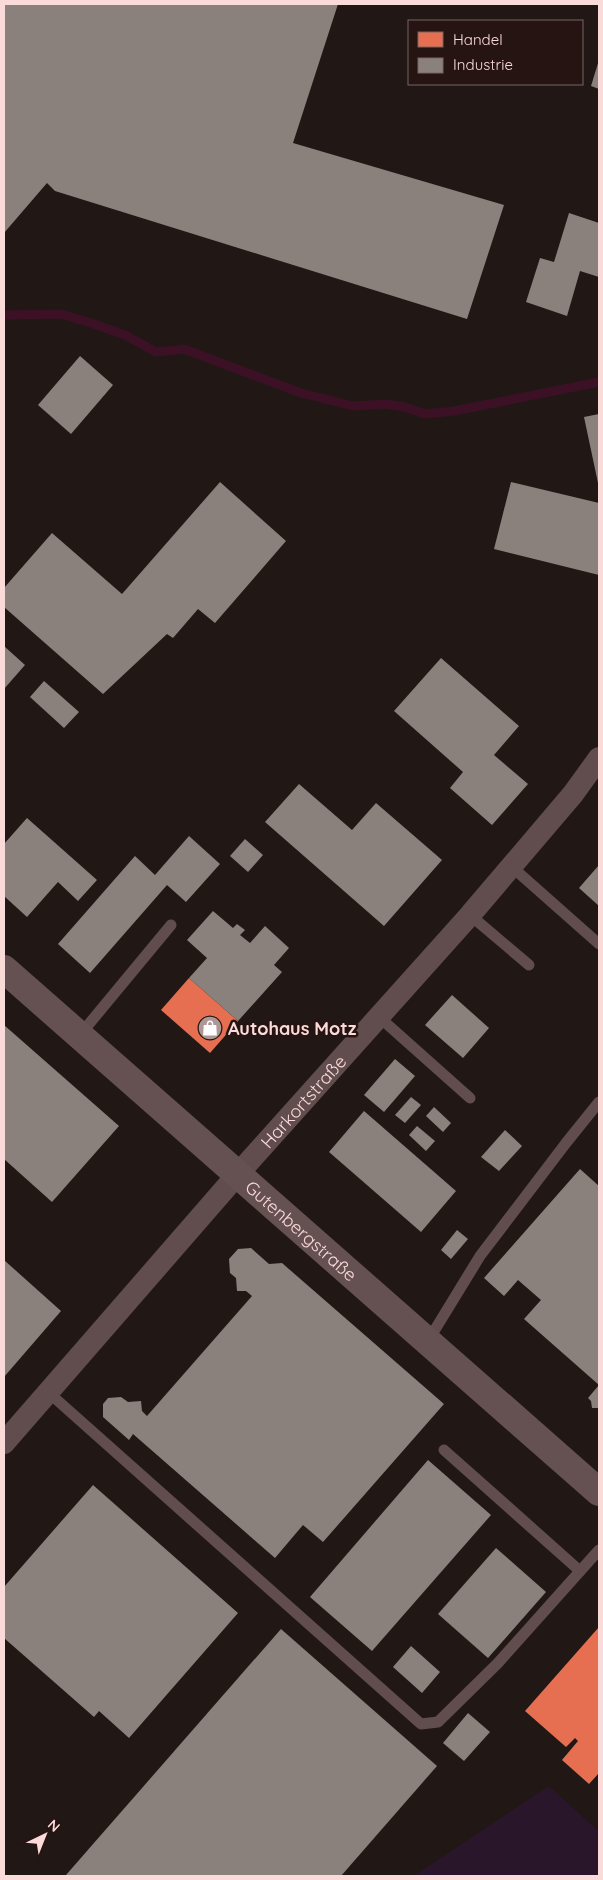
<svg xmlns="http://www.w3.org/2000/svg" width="603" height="1880" font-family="Quicksand,sans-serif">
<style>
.green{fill:#2a162b}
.shops{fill:#e76f51}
.industry{fill:#8a817c}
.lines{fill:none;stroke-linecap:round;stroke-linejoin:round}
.stream{stroke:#3d1125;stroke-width:9}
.lane{stroke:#614d4e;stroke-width:11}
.street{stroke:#614d4e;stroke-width:22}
.secondary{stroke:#665152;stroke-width:28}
.labels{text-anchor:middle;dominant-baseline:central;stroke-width:5;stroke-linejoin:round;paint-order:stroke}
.poi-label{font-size:18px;font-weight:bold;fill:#fbdbda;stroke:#251412;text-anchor:start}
.street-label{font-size:18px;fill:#fbdbda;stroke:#251412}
</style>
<rect width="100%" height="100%" fill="#211816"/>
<polygon class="green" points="549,1786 599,1832 599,1876 414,1876"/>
<g class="shops">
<polygon points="189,978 238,1021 210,1053 161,1010"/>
<polygon points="599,1627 599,1773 589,1784 562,1760 578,1741 575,1738 566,1747 525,1711"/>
</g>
<g class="industry">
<polygon points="4,4 338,4 293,143 504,205 467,319 55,191 47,183 4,233"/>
<polygon points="599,60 599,89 591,86"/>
<polygon points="569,213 599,223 599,277 580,271 567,316 526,302 540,258 554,262"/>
<polygon points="80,356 113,385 71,434 38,405"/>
<polygon points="599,414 599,483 598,483 584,417"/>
<polygon points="220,482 286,541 215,623 198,609 173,638 167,634 103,694 4,607 4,588 52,533 122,594"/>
<polygon points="511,482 599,503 599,575 494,549"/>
<polygon points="4,646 25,665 4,689"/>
<polygon points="441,658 519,726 494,755 528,784 492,825 450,788 463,772 394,711"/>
<polygon points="44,681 79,712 64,728 30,697"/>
<polygon points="299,784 352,830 376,803 442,860 384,926 265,822"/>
<polygon points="27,818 97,880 78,901 58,882 27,917 4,896 4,844"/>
<polygon points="189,836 220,864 186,902 167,885 90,973 58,944 135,856 155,875"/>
<polygon points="245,839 263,855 248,872 230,856"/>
<polygon points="599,865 599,906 579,888"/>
<polygon points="213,911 233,928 237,924 245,930 240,935 250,943 265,926 289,948 274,965 282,972 238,1021 189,978 207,958 187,940"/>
<polygon points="452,995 489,1028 463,1058 425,1025"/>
<polygon points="4,1025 119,1126 52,1202 4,1159"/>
<polygon points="395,1059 415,1076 384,1112 364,1095"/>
<polygon points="411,1097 421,1105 405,1123 395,1115"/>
<polygon points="434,1107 451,1123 443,1132 426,1116"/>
<polygon points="364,1111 456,1191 421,1232 329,1152"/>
<polygon points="417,1126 435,1141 426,1151 409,1135"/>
<polygon points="505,1130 522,1146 499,1171 481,1157"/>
<polygon points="580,1169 599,1186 599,1385 524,1319 541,1300 518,1280 504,1296 484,1278"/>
<polygon points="457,1230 468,1239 451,1259 441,1250"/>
<polygon points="251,1248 269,1264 282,1263 444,1404 323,1542 303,1525 275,1558 133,1434 129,1440 103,1417 103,1404 108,1398 121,1397 128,1402 141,1401 142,1411 147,1416 252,1296 246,1291 237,1291 236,1278 230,1273 229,1259 238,1249"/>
<polygon points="4,1260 61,1311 4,1377"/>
<polygon points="599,1385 599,1408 592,1408 591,1401 588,1398"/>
<polygon points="428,1460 491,1515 372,1651 310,1597"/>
<polygon points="93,1485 238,1613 129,1738 99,1711 94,1717 4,1638 4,1587"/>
<polygon points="496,1548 546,1592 488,1658 438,1614"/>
<polygon points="281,1629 437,1766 341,1876 68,1876 66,1875"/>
<polygon points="411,1646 440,1672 422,1693 393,1667"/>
<polygon points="468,1713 490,1732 464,1761 443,1743"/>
</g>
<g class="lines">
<polyline class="stream" points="4,315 61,314 91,323 125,335 156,352 184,349 301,393 353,406 385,404 405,407 425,414 454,411 599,382"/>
<g class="lane">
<polyline points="511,866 599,944"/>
<polyline points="470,915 529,965"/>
<polyline points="379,1017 470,1098"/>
<polyline points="79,1036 171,925"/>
<polyline points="428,1341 480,1256 566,1143 599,1102"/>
<polyline points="48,1392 421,1724 438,1722 498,1663 599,1550"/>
<polyline points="444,1450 580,1571"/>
</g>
<path class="street" id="s1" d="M4 1443 237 1175 470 915 573 794 599 758"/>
<path class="secondary" id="s2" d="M4 969 599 1492"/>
</g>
<defs>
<g id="shop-disc" transform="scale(1.25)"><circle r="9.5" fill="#af9795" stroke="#251412"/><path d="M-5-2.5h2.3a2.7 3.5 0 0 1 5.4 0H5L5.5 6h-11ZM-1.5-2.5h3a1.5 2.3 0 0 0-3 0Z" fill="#fff"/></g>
</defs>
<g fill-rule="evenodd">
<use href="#shop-disc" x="210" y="1028"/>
</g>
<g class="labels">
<g class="poi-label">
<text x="228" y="1028">Autohaus Motz</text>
</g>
<g class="street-label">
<text stroke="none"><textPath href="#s1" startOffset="454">Harkortstraße</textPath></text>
<text stroke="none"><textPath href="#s2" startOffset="396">Gutenbergstraße</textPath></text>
</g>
</g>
<rect width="603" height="1880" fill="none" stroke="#fbdbda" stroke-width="10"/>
<rect x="408" y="20" width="175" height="65" fill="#251412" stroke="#7b6462"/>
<rect x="418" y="32" width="25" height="15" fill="#e76f51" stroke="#7b6462"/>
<text x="453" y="45" font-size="15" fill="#fbdbda">Handel</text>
<rect x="418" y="58" width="25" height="15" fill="#8a817c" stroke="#7b6462"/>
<text x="453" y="70" font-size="15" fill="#fbdbda">Industrie</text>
<g transform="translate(45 1835) rotate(43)" stroke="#251412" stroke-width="4" paint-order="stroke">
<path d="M0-4L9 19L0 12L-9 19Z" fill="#fbdbda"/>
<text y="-8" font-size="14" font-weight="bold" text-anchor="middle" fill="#fbdbda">N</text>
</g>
</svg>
